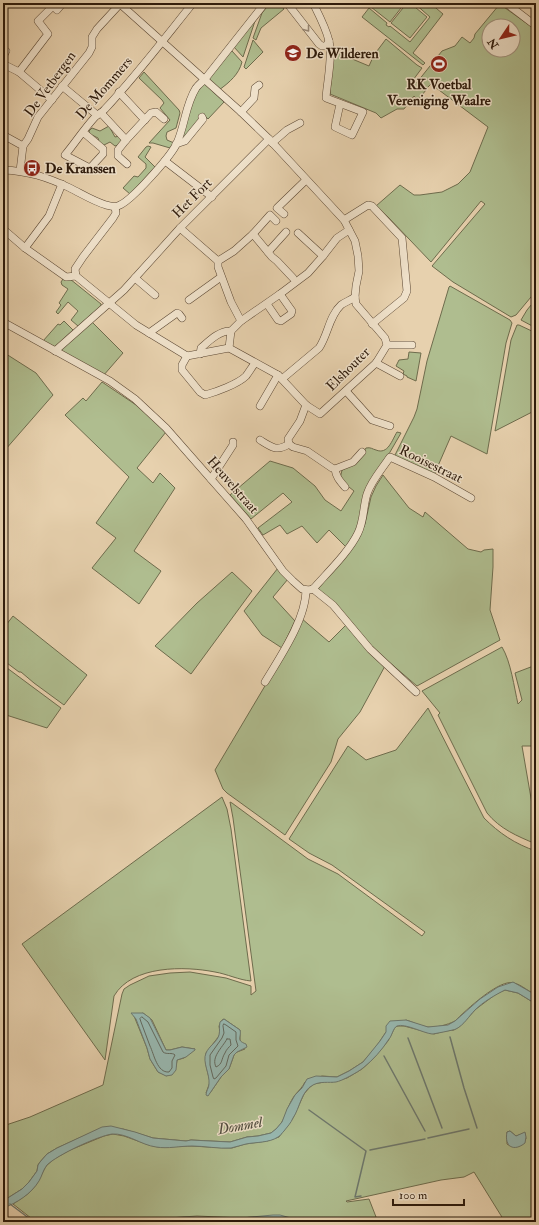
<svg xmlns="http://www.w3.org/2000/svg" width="539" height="1225" font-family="'IM FELL Double Pica',serif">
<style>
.green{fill:#afbd8f;stroke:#6e6c4d;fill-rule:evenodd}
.water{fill:#97b7af;stroke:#6d786d}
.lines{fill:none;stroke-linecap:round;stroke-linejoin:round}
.shore{stroke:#62685d;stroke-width:1}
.stream{stroke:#6d786d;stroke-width:1.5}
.minor-casing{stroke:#5c4834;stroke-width:8}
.minor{stroke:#efe1ca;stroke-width:7}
.oneway{stroke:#988774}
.labels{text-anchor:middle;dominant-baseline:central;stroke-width:3;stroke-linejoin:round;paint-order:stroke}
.poi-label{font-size:14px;font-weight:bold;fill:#2d1a0b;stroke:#efe1ca;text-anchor:start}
.street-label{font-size:14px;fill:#2d1a0b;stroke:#efe1ca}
.water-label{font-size:15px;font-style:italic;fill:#4d493c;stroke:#efe1ca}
</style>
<rect width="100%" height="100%" fill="#e7d1ae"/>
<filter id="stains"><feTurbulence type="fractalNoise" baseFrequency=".005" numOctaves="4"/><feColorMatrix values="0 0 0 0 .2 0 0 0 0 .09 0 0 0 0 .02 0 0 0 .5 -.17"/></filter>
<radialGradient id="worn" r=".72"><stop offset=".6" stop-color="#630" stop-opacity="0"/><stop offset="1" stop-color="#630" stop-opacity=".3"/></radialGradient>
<g class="green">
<polygon points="270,3 279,3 284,9 261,28 256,40 253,38 262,13"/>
<polygon points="374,3 405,3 390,22 371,7"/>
<polygon points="407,3 410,3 427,17 410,38 391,23"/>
<polygon points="414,3 430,3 443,14 413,53 425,63 423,65 362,17 369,8 387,23 386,25 389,27 390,26 410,42 430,17"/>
<path d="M501 5 536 30V291L516 315 511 317 453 282 432 266 485 204 481 201 431 262 388 217 376 206 400 185 414 195H420L442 192 458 184 470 172 488 127 431 84 427 88 418 81 442 51 455 46 462 37 470 43 474 38 475 34 499 5ZM489 26H513V50H489Z"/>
<polygon points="256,18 243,57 234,47"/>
<polygon points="386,39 417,65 422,68 413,80 426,90 418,100 414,96 404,109 397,109 381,118 376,113 330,94 333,51 369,66 374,55"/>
<polygon points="253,40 263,52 246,69 244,67"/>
<path d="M231 51H232L242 62C239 74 230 82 219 90L208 79Z"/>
<polygon points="144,72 179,110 180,113 176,128 167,132 166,136 167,140 174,143 170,148 153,143 149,143 170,120 160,108 164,103 162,100 139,78"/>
<path d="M205 84 224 102 208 119 203 114 200 116 199 119 184 138 182 137C187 123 192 91 205 84Z"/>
<polygon points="109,126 115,137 119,136 122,141 118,145 115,146 110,142 102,146 100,145 98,138 90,134 89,131 92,128 100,131"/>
<polygon points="148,146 151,147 145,157 155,167 130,194 123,188 134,176 138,177 146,168 146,164 138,157 146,147"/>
<polygon points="63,279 70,279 101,304 101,306 78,326 71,320 78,311 68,302 58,314 56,312 61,305 59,303 68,289 62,285 61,282"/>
<polygon points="450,286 510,320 512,323 506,343 487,454 451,436 434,475 395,457 395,455 414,417 417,409 427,361 449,287"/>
<polygon points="536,299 536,328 521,320 527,310"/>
<polygon points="64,321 73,330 56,346 53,347 43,341 58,324 60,325"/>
<polygon points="91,321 123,353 103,376 59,351"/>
<polygon points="517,325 519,325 536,333 536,410 495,431 511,340"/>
<polygon points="3,352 36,373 53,395 5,450 3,449"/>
<polygon points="409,352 421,353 416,381 407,377 407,376 403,374 404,371 396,366 399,360 408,359"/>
<polygon points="102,382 145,411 166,432 137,468 153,483 160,473 175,488 134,551 161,571 139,604 92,568 116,538 96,523 129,477 65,415 83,398 86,401"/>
<path d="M397 432 401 433 386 459 371 480 360 524 346 547 329 530 317 543 302 526 287 534 280 525 263 535 258 528 292 502 283 493 251 519 230 495 270 461 293 468 315 486 325 500 341 511 354 491 344 483 340 479 342 470 354 464 366 448C371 447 372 449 376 450 388 455 392 440 397 432Z"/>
<polygon points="383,475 409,508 423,517 425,512 468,549 481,552 484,550 493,549 493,567 490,610 500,640 417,686 375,650 318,589 346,556 359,538 365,524 371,497 376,486"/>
<polygon points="278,568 288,579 273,597 295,621 282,648 262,635 244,611"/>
<polygon points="232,572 252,591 191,674 155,646 197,603"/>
<polygon points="13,616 87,675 64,705 34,683 21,672 19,672 3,660 3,629"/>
<polygon points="301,618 329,642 346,625 385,666 360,712 338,739 331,762 285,835 227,793 223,789 215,770 275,669"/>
<path d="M502 647C511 662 514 687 518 704L522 700 515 673 536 665V746H522L536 827V844C517 836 500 829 487 813L438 715 440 713 422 691Z"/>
<polygon points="3,665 61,708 47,728 3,714"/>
<path d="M428 708 484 818C499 833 515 844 536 851V995C529 992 522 985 514 983 500 978 465 1011 455 1021 447 1025 436 1028 427 1027 420 1026 413 1022 406 1020L386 1032 376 1047 363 1062 349 1071 337 1077 322 1076 305 1082C302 1088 299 1090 295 1095 284 1110 288 1121 271 1133L258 1136 247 1137 230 1142 191 1140 186 1141 153 1138 123 1129 97 1130 57 1148 47 1154 40 1162 38 1165 37 1171 29 1182 22 1189 3 1201V1126L30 1117 103 1085 122 994 124 989 130 985 149 976 170 973 190 972 226 978 251 986V995L256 991 233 818 230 802 232 803 308 859 338 874 422 936 425 932 332 865 309 853 289 839 348 746 366 760 396 750ZM143 1013 152 1020 166 1050H170L182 1047 195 1049 184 1058 177 1060 176 1067 167 1076 158 1072 150 1059 147 1048 134 1016ZM224 1019 240 1030V1040L245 1049 237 1052 234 1055 229 1069 221 1077 210 1093H206L210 1082 206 1065V1053L219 1036 220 1033 219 1026 222 1020Z"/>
<path d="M222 797 227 809 231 829 251 981C239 980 227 974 215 972 185 966 132 965 114 996L105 1060 22 944Z"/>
<path d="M505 990 518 993 536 1004V1222H505L474 1172 464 1177 441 1180 346 1201 347 1202 369 1199 378 1222H305L254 1217 241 1218 197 1216 169 1218 151 1222H36L13 1204 29 1193 36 1185 46 1166 54 1159 70 1150 104 1136 113 1134 124 1136 149 1145 158 1147 191 1146 226 1148H232L245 1144 267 1141 279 1137 293 1118 304 1094 310 1087 314 1084 329 1081 332 1082 347 1078 362 1069 372 1060 388 1041 395 1027 398 1026H404L434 1034 445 1031 454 1030 460 1026 476 1009 496 994ZM510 1131 516 1136 525 1133 526 1139 510 1146 507 1144V1132Z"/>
</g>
<g class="water">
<path d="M513 982 536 995V1004L518 993 505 990C495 995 483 1002 475 1010 469 1016 464 1025 456 1029 454 1030 434 1034 432 1034 423 1033 405 1023 397 1026 393 1028 392 1036 389 1039 382 1050 373 1060 363 1068 358 1072 342 1081 336 1082 329 1083 320 1081 313 1085 301 1091 300 1108 293 1118 291 1123 287 1127 284 1131 282 1133 280 1136 278 1137 269 1143 256 1142 246 1144 241 1145 236 1147 231 1148 218 1149 205 1146 192 1146 180 1146 168 1149 156 1147 141 1145 127 1133 112 1134 98 1136 57 1155 47 1165 43 1170 42 1176 39 1181 31 1194 17 1203 3 1208V1201L22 1189 29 1182 37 1171 38 1165 40 1162 47 1154 57 1148 102 1127 111 1126 135 1132 153 1138 186 1141 191 1140 230 1142 247 1137 258 1136 271 1133 276 1129 282 1122 287 1109 295 1095 302 1088 307 1079 316 1076 337 1077 349 1071 363 1062 380 1041 386 1032V1026L390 1021 406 1020 428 1027 448 1025 455 1021 480 999 498 987Z"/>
<polygon points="131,1013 143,1013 150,1018 166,1050 170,1050 182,1047 195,1049 195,1050 186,1057 177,1060 176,1070 172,1075 166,1076 158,1072 150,1059 147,1048 136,1019"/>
<path d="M224 1019 240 1030C242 1037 235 1040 246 1044L247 1047 237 1052 234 1055 229 1069 221 1077 208 1096 206 1095C206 1091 209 1088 209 1084 210 1074 202 1062 206 1053 209 1046 217 1042 219 1035 220 1031 219 1026 220 1022Z"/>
<path d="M510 1131 516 1136 525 1132 526 1137 525 1143C514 1152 504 1147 507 1132Z"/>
<polygon points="273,1215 280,1215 305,1222 151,1222 169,1218 185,1217 241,1218"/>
</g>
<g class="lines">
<g class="shore">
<path d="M142 1017 148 1022 163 1052C167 1055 172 1052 175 1055L172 1061V1068L169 1072C157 1073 154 1054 150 1046 147 1038 144 1030 141 1022L140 1019Z"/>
<polygon points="224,1024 226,1025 236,1032 236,1040 238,1046 229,1055 226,1066 216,1078 214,1079 213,1077 210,1065 210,1055 222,1038 224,1033 223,1026"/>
<path d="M227 1039H230L231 1045C229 1047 226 1050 225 1053 221 1059 223 1064 216 1067 211 1057 222 1048 227 1039Z"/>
<polyline points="174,1222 197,1220 239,1222"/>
<polyline points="242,1222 273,1219 289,1222"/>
</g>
<g class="stream">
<polyline points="450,1037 464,1088 477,1128"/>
<polyline points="408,1038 442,1128"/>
<polyline points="384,1056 425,1131"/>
<polyline points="309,1110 366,1151 355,1197 361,1196"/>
<polyline points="428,1138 469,1129"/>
<polyline points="370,1150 425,1139"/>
<polyline points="10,1204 34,1222"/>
</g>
<g class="minor-casing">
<g id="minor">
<polyline points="287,3 319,44 322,46 326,46 329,41"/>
<path d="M313 3C319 15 326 28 329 41 333 56 327 82 326 98L363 112 352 135 335 127 340 104"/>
<polyline points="506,3 536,26"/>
<polyline points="3,57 6,51"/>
<polyline points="3,64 19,72 52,100"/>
<polyline points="19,72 48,34 38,21 53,6 57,10 63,3"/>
<polyline points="62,86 97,115"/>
<polyline points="119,92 145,120"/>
<polyline points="241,112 254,98 255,88 259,85"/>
<polyline points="101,113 126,140 118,150 118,156 127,164"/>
<path d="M83 132 103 149V154L91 167H88L65 155C75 143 84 129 95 117 98 114 102 113 105 109 136 76 164 39 193 3"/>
<polyline points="3,135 23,146 20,171"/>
<polyline points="126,140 151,113 156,112 164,119"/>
<polyline points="272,143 287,130 300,123"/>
<polyline points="176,144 185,141 203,119 202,117"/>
<polyline points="23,146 28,139 38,117 89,53 92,47 92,37 97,29 120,4"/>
<polyline points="165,161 212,197"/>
<path d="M3 170C28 171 47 177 70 188 82 194 93 201 106 205 111 206 115 208 120 205 133 199 169 158 176 145 185 127 185 105 196 88 199 84 202 82 205 79L265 3"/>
<polyline points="115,207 116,213 113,218 83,257 75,269 76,276 136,325 187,356 229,348 278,375 306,405 320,414 376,363 387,345 385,338 356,304 355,297 356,286 359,271 358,256 355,241 344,220 269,139 241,112 119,3"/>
<polyline points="284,214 277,208 306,180"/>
<polyline points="344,220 368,205 372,206 402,238 407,291 404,298 372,324"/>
<polyline points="180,228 218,261 218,267 231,302 241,321"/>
<polyline points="3,229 25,248 66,277 76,276"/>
<polyline points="298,233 323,256"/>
<polyline points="253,234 272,257 277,261 293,278"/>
<polyline points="25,248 49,216 62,184"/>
<polyline points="268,252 286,232"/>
<polyline points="218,261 234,251 253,234 270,215 276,221"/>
<polyline points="135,278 155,295"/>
<polyline points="189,300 221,277"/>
<polyline points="267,304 278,320 281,321 291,314 292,311 280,294"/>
<polyline points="3,322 110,381 135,399 166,428 246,519 283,571 293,581 302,589 309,590 313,589"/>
<polyline points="149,333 177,313 179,314 182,318"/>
<polyline points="387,345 412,345"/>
<polyline points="229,348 231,331"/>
<polyline points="55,351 124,290 180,228 269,139"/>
<path d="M200 354 201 348C209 341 220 330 231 331L241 321 280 294 308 273 323 256 337 238 349 230"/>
<path d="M187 356 182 365V370L200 392 205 395C216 392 238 384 246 376 249 372 252 367 255 363"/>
<polyline points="376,363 400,376"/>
<path d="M282 379 319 348C328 335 329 316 341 305 345 302 351 300 355 297"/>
<polyline points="346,391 372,420 390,426"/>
<polyline points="306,405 300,421 288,439 289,444 293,447 307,451 332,468 335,469 353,462 362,452"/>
<polyline points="260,406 278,375"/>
<path d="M260 440C271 447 277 452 289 444"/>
<path d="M335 469C336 477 340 481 345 487"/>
<polyline points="211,479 233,445 233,442"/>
<path d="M313 589C327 573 349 552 358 533 364 521 363 507 367 494 371 481 382 469 390 457L434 477 471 498"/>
<polyline points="313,589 333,605 370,649 416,692"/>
<path d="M265 682C280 657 306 619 306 590"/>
</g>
</g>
<use href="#minor" class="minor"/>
</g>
<defs><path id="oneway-chevron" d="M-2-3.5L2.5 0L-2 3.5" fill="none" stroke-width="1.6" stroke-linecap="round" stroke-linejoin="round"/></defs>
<use class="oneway" href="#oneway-chevron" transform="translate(307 29) rotate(52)"/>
<defs>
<g id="school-disc" transform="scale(0.9)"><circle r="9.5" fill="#8f2418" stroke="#efe1ca"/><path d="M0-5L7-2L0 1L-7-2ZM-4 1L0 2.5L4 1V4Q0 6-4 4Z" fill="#fff"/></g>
<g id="stadium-disc" transform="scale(0.9)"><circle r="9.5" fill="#8f2418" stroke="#efe1ca"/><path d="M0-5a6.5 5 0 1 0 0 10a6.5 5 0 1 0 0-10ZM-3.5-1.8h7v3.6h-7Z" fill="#fff"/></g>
<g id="bus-disc" transform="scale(0.9)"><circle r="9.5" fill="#8f2418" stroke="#efe1ca"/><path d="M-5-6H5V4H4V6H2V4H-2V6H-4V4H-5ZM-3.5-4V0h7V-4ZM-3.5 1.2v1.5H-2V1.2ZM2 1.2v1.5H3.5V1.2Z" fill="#fff"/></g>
</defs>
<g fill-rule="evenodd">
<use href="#school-disc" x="293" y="53"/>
<use href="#stadium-disc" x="439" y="64"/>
<use href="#bus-disc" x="32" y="168"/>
</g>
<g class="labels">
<g class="poi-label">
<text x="306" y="53">De Wilderen</text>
<text x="439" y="84" text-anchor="middle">RK Voetbal<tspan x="439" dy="16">Vereniging Waalre</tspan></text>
<text x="45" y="168">De Kranssen</text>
</g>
<g class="street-label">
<text transform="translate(50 84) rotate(-54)">De Vetbergen</text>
<text transform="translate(104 88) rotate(-49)">De Mommers</text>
<text transform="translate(192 198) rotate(-45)">Het Fort</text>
<text transform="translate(348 369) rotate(-45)">Elshouter</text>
<text transform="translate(431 464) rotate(26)">Rooisestraat</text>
<text transform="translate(233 485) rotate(49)">Heuvelstraat</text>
</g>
<g class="water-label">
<text transform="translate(240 1126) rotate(-10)">Dommel</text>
</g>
</g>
<rect width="539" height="1225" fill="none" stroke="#e7d1ae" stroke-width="16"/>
<rect x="4" y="4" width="531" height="1217" fill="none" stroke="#2d1a0b" stroke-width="2"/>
<rect x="8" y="8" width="523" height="1209" fill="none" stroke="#2d1a0b"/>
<g transform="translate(501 38) rotate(235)"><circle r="19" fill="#efe1ca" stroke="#a1917e"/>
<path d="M0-3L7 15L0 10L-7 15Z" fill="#8f2418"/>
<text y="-6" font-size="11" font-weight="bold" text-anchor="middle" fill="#2d1a0b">N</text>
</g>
<path d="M393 1199v6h71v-6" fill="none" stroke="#2d1a0b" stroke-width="2"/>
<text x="399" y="1199" font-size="12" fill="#2d1a0b" stroke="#efe1ca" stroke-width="3" paint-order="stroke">100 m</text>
<rect width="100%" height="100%" filter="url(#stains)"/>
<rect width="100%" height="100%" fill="url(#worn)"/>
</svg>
